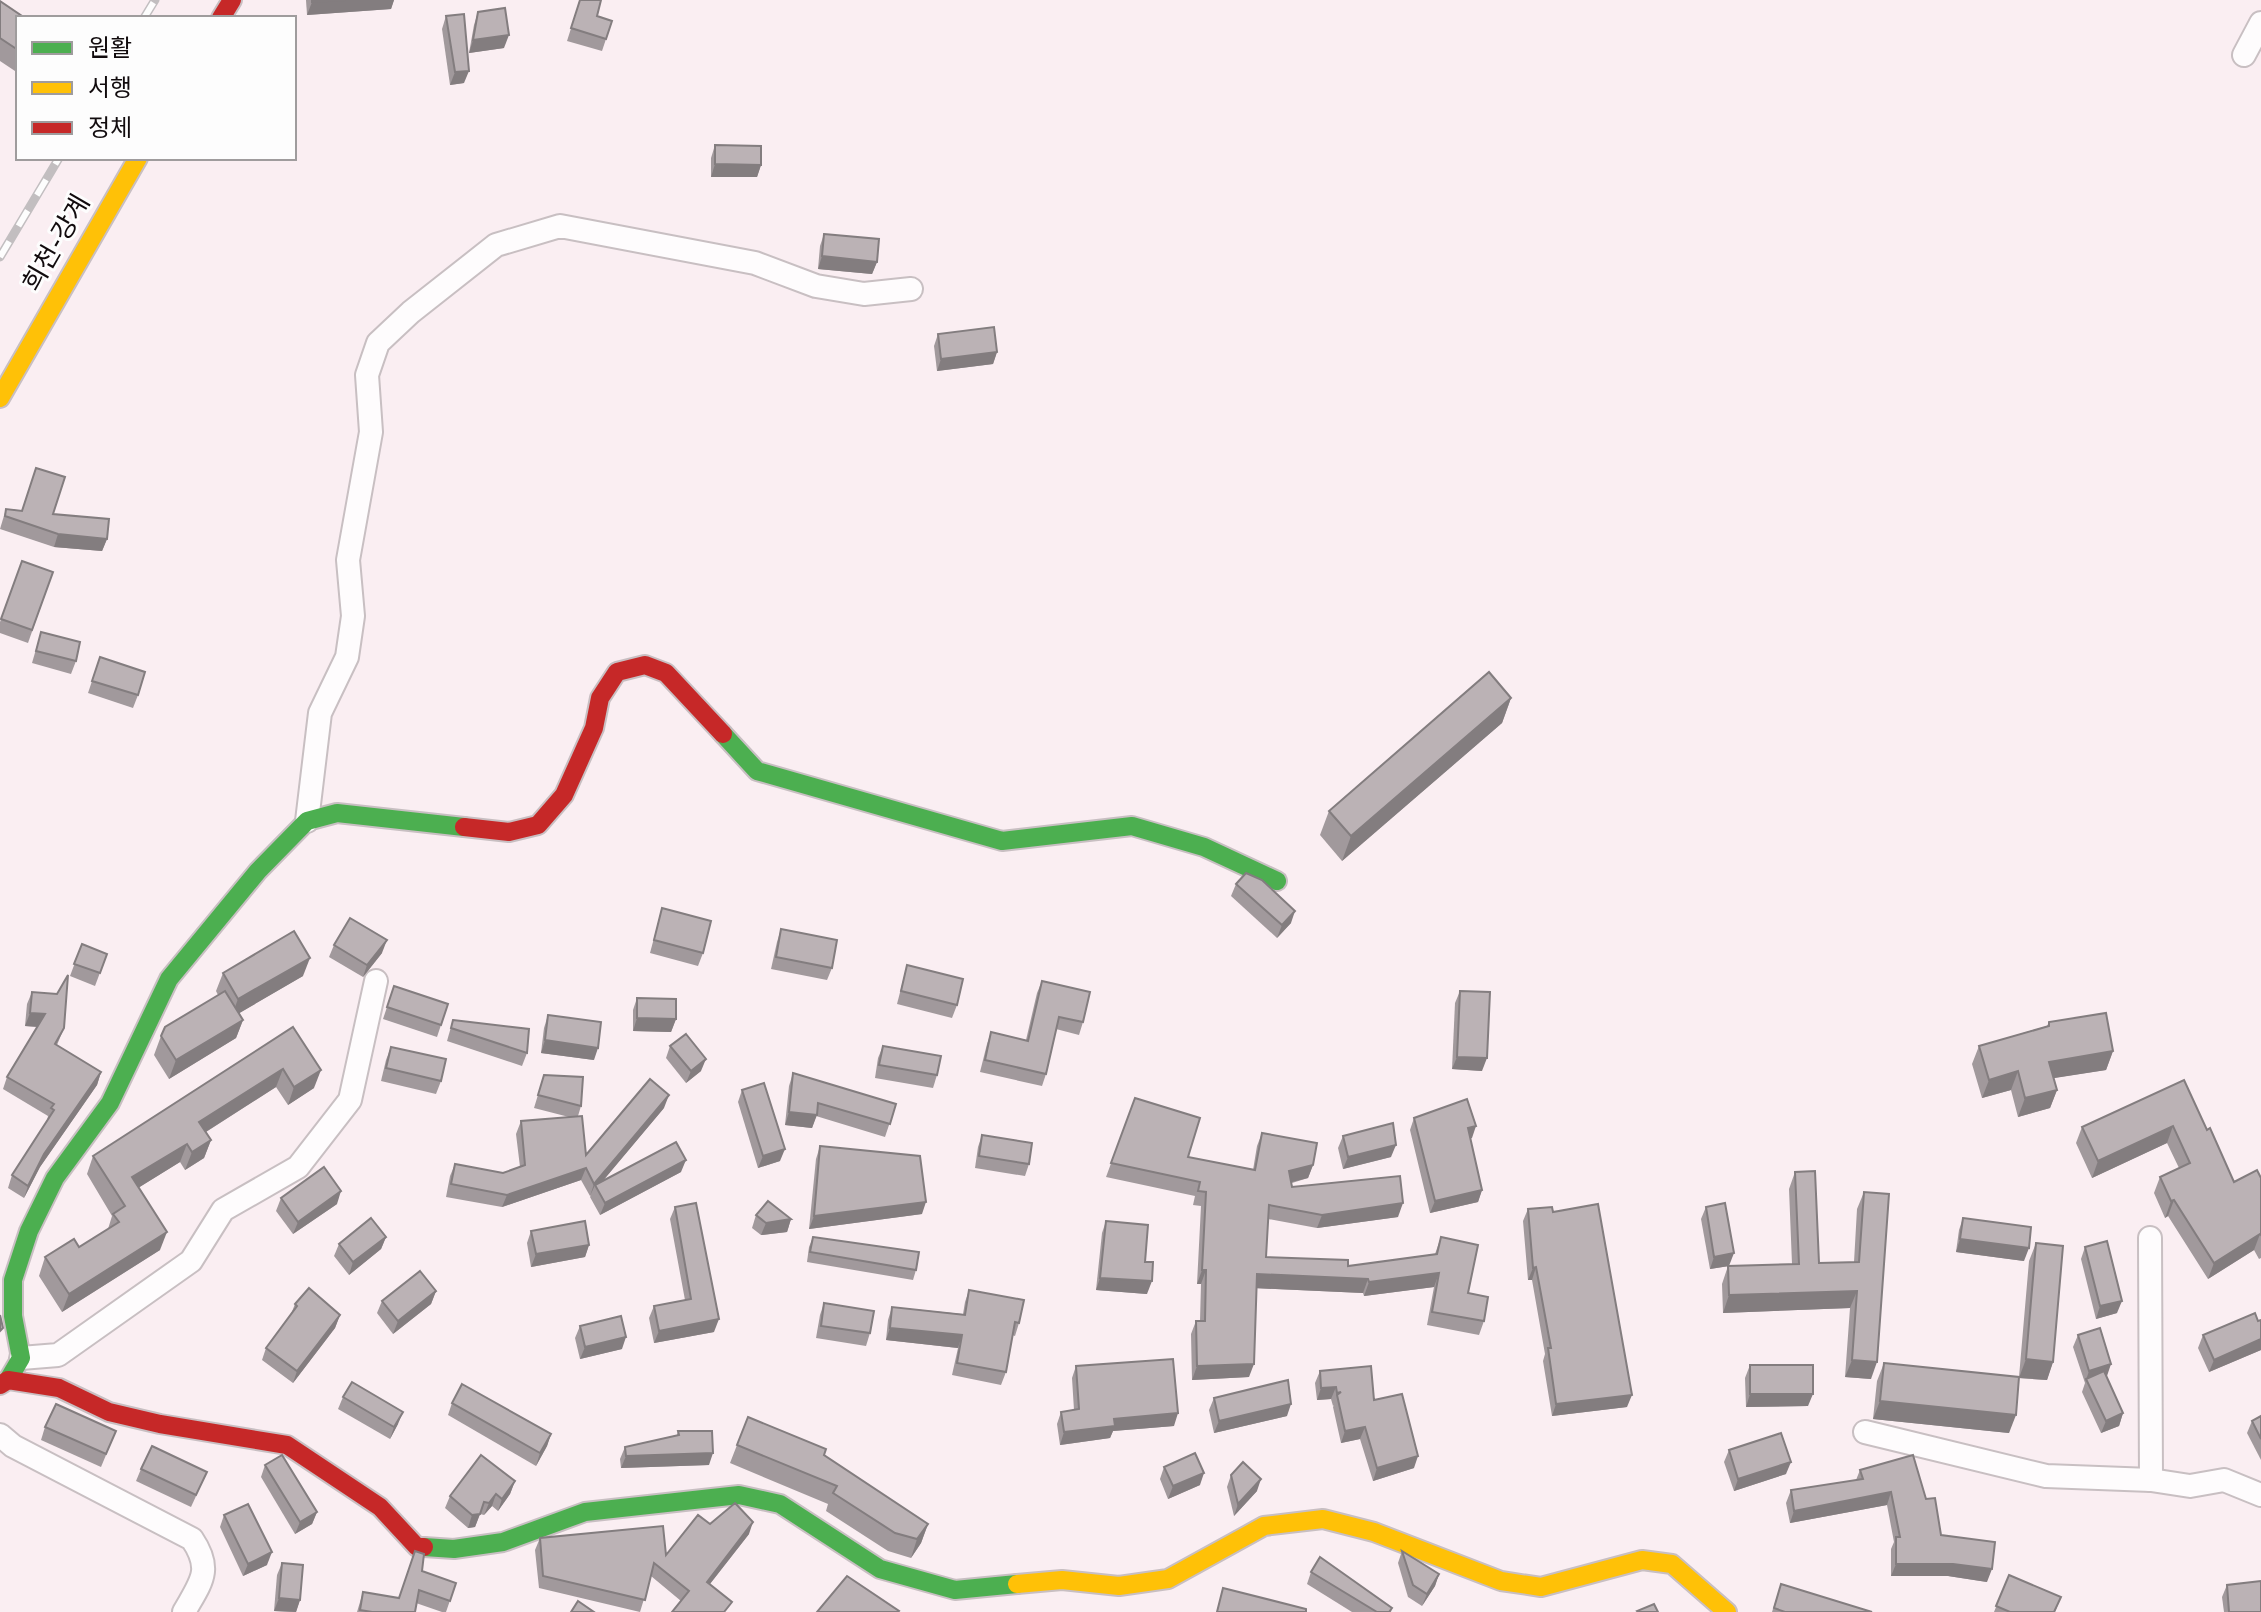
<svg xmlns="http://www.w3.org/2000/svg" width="2261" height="1612" font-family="Overpass,'Noto Sans KR',sans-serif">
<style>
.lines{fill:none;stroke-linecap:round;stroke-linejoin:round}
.street-casing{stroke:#c8bfc2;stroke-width:26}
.fast-casing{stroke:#c8bfc2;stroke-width:22}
.slow-casing{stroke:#c8bfc2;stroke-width:22}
.jam-casing{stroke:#c8bfc2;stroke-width:22}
.street{stroke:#fefcfd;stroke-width:22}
.fast{stroke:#4caf50;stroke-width:18}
.slow{stroke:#ffc107;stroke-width:18}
.jam{stroke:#c62828;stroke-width:18}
.rail-casing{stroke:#c2bec0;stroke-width:9}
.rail{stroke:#fdfdfd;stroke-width:6;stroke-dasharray:18;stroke-linecap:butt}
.wall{fill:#a1999c}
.shaded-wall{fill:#837d7f}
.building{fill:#bbb2b5;stroke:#837d7f;stroke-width:2}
.labels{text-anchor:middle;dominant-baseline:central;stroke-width:6;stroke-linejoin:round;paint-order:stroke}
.street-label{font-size:26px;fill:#110b0d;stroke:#fdfdfd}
</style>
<rect width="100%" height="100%" fill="#faeef2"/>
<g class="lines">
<g class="street-casing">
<g id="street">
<polyline points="2244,55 2261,23"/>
<polyline points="307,821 320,713 347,657 353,616 348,560 371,432 367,375 378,343 411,312 496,245 560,226 755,263 816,286 864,294 911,289"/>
<polyline points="2150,1238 2151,1480"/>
<polyline points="21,1358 58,1355 191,1261 223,1210 298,1167 350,1100 376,981"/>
<polyline points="1865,1432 2046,1476 2151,1480 2190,1486 2224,1480 2261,1495"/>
<path d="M0 1435 13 1446 192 1539C213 1570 201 1582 184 1612"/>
</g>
</g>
<g class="fast-casing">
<g id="fast">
<polyline points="723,734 757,771 1002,841 1132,826 1204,847 1277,881"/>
<polyline points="8,1380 21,1358 13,1316 13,1280 29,1231 55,1178 110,1103 169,979 258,871 307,821 337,813 464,827"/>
<polyline points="424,1547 454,1549 503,1542 585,1512 739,1495 780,1504 880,1569 955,1590 1017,1584"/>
</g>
</g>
<g class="slow-casing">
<g id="slow">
<polyline points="0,398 138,158"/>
<polyline points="1017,1584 1062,1580 1119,1586 1168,1579 1264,1526 1323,1519 1374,1532 1501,1581 1541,1587 1642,1560 1672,1564 1727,1612"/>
</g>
</g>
<g class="jam-casing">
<g id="jam">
<polyline points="221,18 232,0"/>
<polyline points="464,827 509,832 538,825 564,795 594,728 600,698 617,672 645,665 666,673 723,734"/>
<polyline points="0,1385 8,1380 59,1388 109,1412 160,1424 287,1445 380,1507 417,1547 424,1547"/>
</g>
</g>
<use href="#street" class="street"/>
<use href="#fast" class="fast"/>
<use href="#slow" class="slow"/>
<use href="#jam" class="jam"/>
<g class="rail-casing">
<g id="rail">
<polyline points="144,18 155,0"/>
<polyline points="0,257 59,158"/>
</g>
</g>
<use href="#rail" class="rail"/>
</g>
<g class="wall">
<polygon points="306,0 394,0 391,9 307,15"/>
<polygon points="580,0 601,0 597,16 612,21 602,51 567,41"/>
<polygon points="0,1 18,18 18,73 0,61"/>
<polygon points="478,12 504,48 469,53 474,25"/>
<polygon points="446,16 464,83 450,85 442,29"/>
<polygon points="715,145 761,165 757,177 711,177 711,158"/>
<polygon points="824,234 877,262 872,274 818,269 820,246"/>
<polygon points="938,334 997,352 993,364 937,371 934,346"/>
<polygon points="6,509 53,514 107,539 102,551 54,547 0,529"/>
<polygon points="22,561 53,572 28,643 0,633 0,622"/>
<polygon points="41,632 76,661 71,674 32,663"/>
<polygon points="100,657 138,695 133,708 88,693"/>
<polygon points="1511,698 1502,723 1342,861 1320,835 1329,811"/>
<polygon points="1236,884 1291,923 1277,938 1231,896"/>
<polygon points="662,908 703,953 698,966 650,953"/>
<polygon points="781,929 832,968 827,980 771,969 777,942"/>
<polygon points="82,944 107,954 95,986 70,976"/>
<polygon points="334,945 382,953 363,977 329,957"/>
<polygon points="907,965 957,1005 952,1018 897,1004"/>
<polygon points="223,973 303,976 239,1013 243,1020 236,1038 169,1079 154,1055 161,1036 218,995 216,991"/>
<polygon points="1042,981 1083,1022 1079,1035 1056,1029 1046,1074 1042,1086 980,1072 987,1044 991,1032 1026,1040 1037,993"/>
<polygon points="394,986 448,1004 437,1037 383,1019"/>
<polygon points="1460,991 1482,1071 1452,1069 1455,1003"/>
<polygon points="32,992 64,1028 57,1045 101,1072 97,1085 40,1167 24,1198 8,1188 12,1175 47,1121 48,1116 3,1089 7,1077 38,1027 25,1026 27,1004"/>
<polygon points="637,998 676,1019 671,1032 633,1031 633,1010"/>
<polygon points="548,1015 594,1060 541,1053 544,1028"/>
<polygon points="453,1020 527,1053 522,1066 447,1041"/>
<polygon points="2049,1022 2113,1051 2106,1070 2053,1078 2057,1090 2050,1108 2018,1117 2011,1090 1982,1098 1972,1064 1979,1046 2047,1026"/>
<polygon points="293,1027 314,1088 288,1105 276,1087 206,1132 211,1140 204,1158 185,1170 180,1162 138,1188 160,1250 62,1312 39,1276 45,1257 79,1247 108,1229 112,1216 87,1174 93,1156"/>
<polygon points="670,1046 701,1071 686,1083 666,1058"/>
<polygon points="883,1046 937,1075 933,1088 875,1078 878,1058"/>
<polygon points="391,1047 441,1081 436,1094 381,1081 386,1060"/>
<polygon points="793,1073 896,1104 885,1137 816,1116 812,1128 785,1125 789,1086"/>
<polygon points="544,1075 581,1106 578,1116 586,1155 664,1108 603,1180 681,1172 600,1215 590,1197 591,1195 590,1196 581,1180 502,1207 446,1197 450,1176 455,1164 503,1173 520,1167 516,1134 521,1121 569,1117 534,1108"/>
<polygon points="2184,1080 2207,1130 2234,1182 2261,1178 2261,1258 2259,1259 2254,1250 2208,1279 2168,1216 2165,1218 2154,1193 2160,1177 2179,1168 2167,1143 2092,1178 2076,1143 2082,1127"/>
<polygon points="742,1090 780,1161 758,1168 738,1102"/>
<polygon points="1135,1098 1188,1157 1253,1170 1257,1146 1262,1133 1313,1165 1308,1178 1292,1183 1292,1187 1398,1217 1317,1228 1268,1219 1266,1257 1348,1266 1435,1254 1441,1237 1468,1293 1484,1321 1479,1335 1427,1325 1434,1287 1364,1296 1363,1293 1256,1288 1249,1377 1192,1380 1191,1334 1196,1321 1200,1321 1201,1284 1197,1284 1201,1206 1193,1205 1195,1196 1106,1177"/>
<polygon points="1414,1118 1472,1138 1470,1138 1482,1190 1478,1202 1430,1213 1410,1130"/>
<polygon points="982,1135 1029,1164 1025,1176 975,1168 978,1147"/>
<polygon points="1343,1136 1391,1157 1343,1169 1338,1148"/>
<polygon points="820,1146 922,1214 809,1229 816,1159"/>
<polygon points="1795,1172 1819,1263 1854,1262 1857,1209 1864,1192 1871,1379 1845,1377 1850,1308 1723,1313 1722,1284 1728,1266 1792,1264 1789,1189"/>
<polygon points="281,1198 337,1204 293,1234 276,1211"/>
<polygon points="675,1207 714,1332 654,1343 649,1318 654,1306 685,1300 670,1219"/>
<polygon points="1706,1207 1729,1266 1710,1269 1701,1219"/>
<polygon points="1528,1209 1553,1212 1627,1407 1552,1416 1543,1361 1545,1354 1532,1280 1528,1280 1523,1221"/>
<polygon points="756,1215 791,1219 787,1232 761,1235 752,1228"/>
<polygon points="1963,1218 2024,1261 1956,1252 1959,1230"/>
<polygon points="1106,1221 1145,1262 1147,1294 1096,1290 1102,1233"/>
<polygon points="531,1231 589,1245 585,1257 531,1267 527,1243"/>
<polygon points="386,1237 381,1249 349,1275 334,1256 339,1244"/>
<polygon points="813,1237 916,1270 913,1280 807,1262 809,1247"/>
<polygon points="2036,1243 2053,1362 2047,1380 2019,1378 2009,1433 1873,1419 1877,1381 1884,1363 2019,1377 2029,1261"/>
<polygon points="2085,1247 2117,1313 2096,1319 2081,1259"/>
<polygon points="969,1290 1019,1323 1015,1336 1012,1335 1006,1372 1001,1385 952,1375 958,1348 886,1340 888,1320 892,1307 963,1314 965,1302"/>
<polygon points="436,1291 431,1304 393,1334 377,1313 382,1301"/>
<polygon points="824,1303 870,1333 866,1346 816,1338 820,1315"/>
<polygon points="295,1304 340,1315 335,1328 293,1383 262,1360 266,1348 291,1314"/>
<polygon points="2261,1320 2261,1350 2209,1372 2198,1348 2203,1335"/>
<polygon points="580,1326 622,1349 580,1359 575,1338"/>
<polygon points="2078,1335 2106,1376 2123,1413 2119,1426 2101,1433 2082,1392 2085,1383 2073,1347"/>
<polygon points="1750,1365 1808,1406 1746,1407 1745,1378"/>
<polygon points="1076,1366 1174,1426 1113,1431 1110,1438 1060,1445 1057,1424 1061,1412 1074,1410 1072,1378"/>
<polygon points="1320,1371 1374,1400 1414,1468 1373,1481 1360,1439 1341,1443 1333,1407 1334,1405 1333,1406 1331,1399 1317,1400 1315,1383"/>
<polygon points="343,1397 398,1424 390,1439 338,1409"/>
<polygon points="1214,1398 1287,1416 1214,1433 1209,1410"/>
<polygon points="452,1403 551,1434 547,1446 536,1466 448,1415"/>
<polygon points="2261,1416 2261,1460 2247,1433 2252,1421"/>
<polygon points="45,1427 111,1443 101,1467 41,1440"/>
<polygon points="678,1431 709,1465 621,1468 620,1459 625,1447 677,1435"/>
<polygon points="737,1445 824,1455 928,1524 921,1543 911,1558 888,1551 826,1511 828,1504 730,1463"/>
<polygon points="1729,1450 1786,1474 1734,1491 1724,1462"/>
<polygon points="265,1465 317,1512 312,1524 295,1534 261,1477"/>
<polygon points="1164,1467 1200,1485 1168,1499 1160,1479"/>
<polygon points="141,1469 207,1472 191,1507 136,1481"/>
<polygon points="1860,1470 1926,1499 1941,1535 1987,1582 1948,1576 1891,1576 1891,1549 1894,1542 1887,1505 1790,1523 1786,1503 1791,1490 1856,1480"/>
<polygon points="1231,1475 1257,1491 1234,1516 1227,1487"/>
<polygon points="515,1481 510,1494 498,1511 492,1506 484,1515 480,1514 475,1527 468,1528 445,1508 450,1496"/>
<polygon points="224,1515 267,1565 243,1576 220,1527"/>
<polygon points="710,1524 749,1534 710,1584 681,1601 651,1576 640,1612 539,1588 535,1550 540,1538 666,1555"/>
<polygon points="1402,1551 1439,1574 1435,1586 1422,1606 1408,1597 1398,1563"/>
<polygon points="282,1563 300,1600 296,1612 274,1611 277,1575"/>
<polygon points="422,1571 456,1583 446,1612 442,1612 416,1603 415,1612 357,1612 363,1592 399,1598"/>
<polygon points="1311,1572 1392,1608 1391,1612 1352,1612 1307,1584"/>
<polygon points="2009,1575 2061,1597 2055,1612 1994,1612"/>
<polygon points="1781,1584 1872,1612 1772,1612"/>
<polygon points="2227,1585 2261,1612 2224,1612 2222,1597"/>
</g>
<g class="shaded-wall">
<polygon points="345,0 394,0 391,9 307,15 312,2"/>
<polygon points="509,35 504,48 469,53 473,40"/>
<polygon points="469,71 464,83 450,85 455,72"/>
<polygon points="715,164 761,165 757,177 711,177"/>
<polygon points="822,256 877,262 872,274 818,269"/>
<polygon points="997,352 993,364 937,371 941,359"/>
<polygon points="58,534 107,539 102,551 54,547"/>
<polygon points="1511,698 1502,723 1342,861 1351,836"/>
<polygon points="1295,911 1291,923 1277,938 1282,925"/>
<polygon points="387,940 382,953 363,977 367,965"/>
<polygon points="310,958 303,976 231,1018 238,999"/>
<polygon points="30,1013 45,1014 40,1027 25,1026"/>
<polygon points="637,1018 676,1019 671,1032 633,1031"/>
<polygon points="243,1020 236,1038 169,1079 176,1060"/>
<polygon points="545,1040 598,1048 594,1060 541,1053"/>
<polygon points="2113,1051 2106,1070 2042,1080 2049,1062"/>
<polygon points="1457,1057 1487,1058 1482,1071 1452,1069"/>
<polygon points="706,1059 701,1071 686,1083 691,1071"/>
<polygon points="283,1069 276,1087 193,1140 199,1122"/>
<polygon points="321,1070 314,1088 288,1105 294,1087"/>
<polygon points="2018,1071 2011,1090 1982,1098 1989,1080"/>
<polygon points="101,1072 97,1085 40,1167 24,1198 28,1186 44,1154"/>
<polygon points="2057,1090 2050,1108 2018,1117 2025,1098"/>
<polygon points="669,1095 664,1108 597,1188 595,1185 590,1196 594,1184"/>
<polygon points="789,1112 817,1115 812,1128 785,1125"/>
<polygon points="1476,1126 1472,1138 1463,1141 1468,1128"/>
<polygon points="2173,1126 2167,1143 2092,1178 2098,1161"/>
<polygon points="211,1140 204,1158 185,1170 192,1152"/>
<polygon points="187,1144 180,1162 125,1196 132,1177"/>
<polygon points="1396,1145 1391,1157 1343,1169 1348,1157"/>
<polygon points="785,1149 780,1161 758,1168 763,1156"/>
<polygon points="686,1160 681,1172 600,1215 605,1203"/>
<polygon points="1313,1165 1308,1178 1284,1184 1289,1171"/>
<polygon points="586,1168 581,1180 502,1207 507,1195"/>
<polygon points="1482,1190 1478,1202 1430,1213 1435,1201"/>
<polygon points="341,1191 337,1204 293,1234 298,1222"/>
<polygon points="2174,1200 2168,1216 2165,1218 2171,1201"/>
<polygon points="926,1202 922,1214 809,1229 814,1216"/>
<polygon points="1403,1203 1398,1217 1317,1228 1322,1215"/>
<polygon points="791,1219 787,1232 761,1235 766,1223"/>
<polygon points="167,1232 160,1250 62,1312 69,1294"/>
<polygon points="2260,1234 2254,1250 2208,1279 2214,1263"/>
<polygon points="386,1237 381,1249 349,1275 353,1262"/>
<polygon points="1960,1239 2029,1248 2024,1261 1956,1252"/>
<polygon points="589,1245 585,1257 531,1267 536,1254"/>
<polygon points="1734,1253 1729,1266 1710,1269 1714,1257"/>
<polygon points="1536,1267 1532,1280 1528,1280 1533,1268"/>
<polygon points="1202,1270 1206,1270 1201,1284 1197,1284"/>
<polygon points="1439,1273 1434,1287 1364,1296 1369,1282"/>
<polygon points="1257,1274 1368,1279 1363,1293 1252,1288"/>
<polygon points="1100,1278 1152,1281 1147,1294 1096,1290"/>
<polygon points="436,1291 431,1304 393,1334 398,1321"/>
<polygon points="1857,1291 1850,1308 1723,1313 1729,1295"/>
<polygon points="2122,1301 2117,1313 2096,1319 2100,1306"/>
<polygon points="340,1315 335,1328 293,1383 297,1371"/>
<polygon points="719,1319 714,1332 654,1343 659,1331"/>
<polygon points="890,1328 962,1335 958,1348 886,1340"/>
<polygon points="626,1337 622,1349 580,1359 585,1347"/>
<polygon points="2261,1339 2261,1350 2209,1372 2214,1360"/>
<polygon points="2026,1359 2053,1362 2047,1380 2019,1378"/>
<polygon points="1852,1360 1877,1362 1871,1379 1845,1377"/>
<polygon points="1254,1364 1249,1377 1192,1380 1197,1366"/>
<polygon points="2111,1364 2107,1376 2086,1379 2085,1383 2089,1371"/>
<polygon points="1336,1387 1331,1399 1317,1400 1321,1388"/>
<polygon points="1750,1394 1813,1394 1808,1406 1746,1407"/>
<polygon points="1632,1395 1627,1407 1552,1416 1556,1404"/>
<polygon points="1880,1401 2016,1415 2009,1433 1873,1419"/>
<polygon points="1291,1404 1287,1416 1214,1433 1219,1421"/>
<polygon points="403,1412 398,1424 390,1439 394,1427"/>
<polygon points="1178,1413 1174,1426 1113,1431 1110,1438 1060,1445 1064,1432 1114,1419"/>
<polygon points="2123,1413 2119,1426 2101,1433 2106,1421"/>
<polygon points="1365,1427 1360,1439 1341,1443 1345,1431"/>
<polygon points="551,1434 547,1446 536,1466 540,1453"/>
<polygon points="713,1453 709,1465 621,1468 626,1456"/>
<polygon points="1418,1456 1414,1468 1373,1481 1377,1468"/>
<polygon points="1791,1462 1786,1474 1734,1491 1738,1479"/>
<polygon points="1204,1473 1200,1485 1168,1499 1173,1486"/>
<polygon points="1261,1479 1257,1491 1234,1516 1238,1504"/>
<polygon points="515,1481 510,1494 498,1511 502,1499"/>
<polygon points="1891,1492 1887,1505 1790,1523 1794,1511"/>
<polygon points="496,1494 492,1506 484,1515 489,1503"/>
<polygon points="317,1512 312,1524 295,1534 300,1522"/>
<polygon points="480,1514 475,1527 468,1528 472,1515"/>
<polygon points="753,1522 749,1534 702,1594 707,1582"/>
<polygon points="928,1524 921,1543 911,1558 917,1539"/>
<polygon points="272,1552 267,1565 243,1576 248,1564"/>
<polygon points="1896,1564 1953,1564 1992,1569 1987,1582 1948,1576 1891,1576"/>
<polygon points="1439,1574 1435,1586 1422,1606 1427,1594"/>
<polygon points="279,1598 300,1600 296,1612 274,1611"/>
</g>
<g class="building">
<polygon points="312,0 345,0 312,2"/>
<polygon points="580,0 601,0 597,16 612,21 606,39 571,28"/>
<polygon points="0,1 25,18 18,18 18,50 0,38"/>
<polygon points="505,8 509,35 473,40 478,12"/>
<polygon points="464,14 469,71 455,72 446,16"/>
<polygon points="715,145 761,146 761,165 715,164"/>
<polygon points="824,234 879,239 877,262 822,256"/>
<polygon points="994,327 997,352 941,359 938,334"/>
<polygon points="36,468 65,477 53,514 109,519 107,539 58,534 5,516 6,509 22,511"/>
<polygon points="22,561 53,572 32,630 1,619"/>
<polygon points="41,632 80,642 76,661 36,651"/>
<polygon points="100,657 145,672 138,695 92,681"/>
<polygon points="1489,672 1511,698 1351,836 1329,811"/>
<polygon points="1246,873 1262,880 1295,911 1282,925 1236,884"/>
<polygon points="662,908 711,921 703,953 654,940"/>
<polygon points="350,918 387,940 367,965 334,945"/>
<polygon points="781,929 837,940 832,968 776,957"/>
<polygon points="294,931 310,958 238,999 223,973"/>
<polygon points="82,944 107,954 100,973 74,964"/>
<polygon points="907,965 963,979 957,1005 901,991"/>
<polygon points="68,975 64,1028 55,1044 101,1072 44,1154 28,1186 12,1175 54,1110 51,1108 54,1104 7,1077 45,1014 30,1013 32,992 57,994"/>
<polygon points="1042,981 1090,992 1083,1022 1059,1017 1046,1074 985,1060 991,1032 1028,1041"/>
<polygon points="394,986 448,1004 441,1025 387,1007"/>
<polygon points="225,991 243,1020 176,1060 161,1036 165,1027"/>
<polygon points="1460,991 1490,992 1487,1058 1457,1057"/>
<polygon points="637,998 676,999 676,1019 637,1018"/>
<polygon points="2106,1013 2113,1051 2049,1062 2057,1090 2025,1098 2018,1071 1989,1080 1979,1046 2049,1026 2049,1022"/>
<polygon points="548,1015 601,1022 598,1048 545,1040"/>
<polygon points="453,1020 529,1029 527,1053 451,1028"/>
<polygon points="293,1027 321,1070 294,1087 283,1069 199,1122 211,1140 192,1152 187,1144 132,1177 167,1232 69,1294 45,1257 74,1239 79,1247 119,1222 113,1214 125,1206 93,1156"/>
<polygon points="686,1034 706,1059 691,1071 670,1046"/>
<polygon points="883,1046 941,1056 937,1075 879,1065"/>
<polygon points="391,1047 446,1059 441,1081 386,1068"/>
<polygon points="793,1073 896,1104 890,1124 818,1103 817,1115 789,1112"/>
<polygon points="544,1075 583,1077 581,1106 538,1095"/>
<polygon points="650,1079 669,1095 594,1184 586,1168 507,1195 451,1184 455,1164 503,1173 525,1165 521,1121 582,1116 586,1155"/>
<polygon points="2184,1080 2207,1130 2210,1128 2234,1182 2257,1170 2261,1178 2261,1235 2260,1234 2214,1263 2174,1200 2171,1201 2160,1177 2190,1163 2173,1126 2098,1161 2082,1127"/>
<polygon points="764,1083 785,1149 763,1156 742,1090"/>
<polygon points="1135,1098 1200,1118 1188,1157 1255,1170 1262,1133 1317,1143 1313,1165 1289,1171 1292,1187 1400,1176 1403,1203 1322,1215 1269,1205 1266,1257 1348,1260 1348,1266 1437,1254 1441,1237 1478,1245 1468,1293 1488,1297 1484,1321 1432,1312 1439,1273 1369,1282 1368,1279 1257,1274 1254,1364 1197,1366 1196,1321 1205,1321 1206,1270 1202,1270 1206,1192 1198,1191 1200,1182 1111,1163"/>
<polygon points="1467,1099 1476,1126 1468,1128 1482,1190 1435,1201 1414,1118"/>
<polygon points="1393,1123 1396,1145 1348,1157 1343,1136"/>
<polygon points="982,1135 1032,1143 1029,1164 979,1156"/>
<polygon points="676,1142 686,1160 605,1203 595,1185"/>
<polygon points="820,1146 920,1156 926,1202 814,1216"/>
<polygon points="324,1167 341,1191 298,1222 281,1198"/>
<polygon points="1815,1171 1819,1263 1859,1262 1864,1192 1889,1194 1877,1362 1852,1360 1857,1291 1729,1295 1728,1266 1799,1264 1795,1172"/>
<polygon points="768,1201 791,1219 766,1223 756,1215"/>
<polygon points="696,1203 719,1319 659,1331 654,1306 691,1299 675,1207"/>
<polygon points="1725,1203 1734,1253 1714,1257 1706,1207"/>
<polygon points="1598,1204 1632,1395 1556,1404 1548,1348 1551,1348 1536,1267 1533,1268 1528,1209 1552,1207 1553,1212"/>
<polygon points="371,1218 386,1237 353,1262 339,1244"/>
<polygon points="1963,1218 2031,1227 2029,1248 1960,1239"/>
<polygon points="585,1221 589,1245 536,1254 531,1231"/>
<polygon points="1106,1221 1148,1225 1145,1262 1153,1262 1152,1281 1100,1278"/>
<polygon points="813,1237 919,1252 916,1270 810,1252"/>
<polygon points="2107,1241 2122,1301 2100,1306 2085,1247"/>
<polygon points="2036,1243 2063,1246 2053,1362 2026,1359"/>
<polygon points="420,1271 436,1291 398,1321 382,1301"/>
<polygon points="309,1288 340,1315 297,1371 266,1348 297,1306 295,1304"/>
<polygon points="969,1290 1024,1300 1019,1323 1015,1322 1006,1372 957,1363 962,1335 890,1328 892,1307 965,1315"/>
<polygon points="824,1303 874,1311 870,1333 821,1326"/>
<polygon points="2255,1313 2258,1321 2261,1320 2261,1339 2214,1360 2203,1335"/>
<polygon points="0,1315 3,1328 0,1331"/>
<polygon points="621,1316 626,1337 585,1347 580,1326"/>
<polygon points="2100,1328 2111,1364 2089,1371 2078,1335"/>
<polygon points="1173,1359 1178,1413 1114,1419 1115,1426 1064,1432 1061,1412 1079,1409 1076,1366"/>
<polygon points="1884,1363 2019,1377 2016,1415 1880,1401"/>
<rect x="1750" y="1365" width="63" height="29"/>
<polygon points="1371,1366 1374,1400 1402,1394 1418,1456 1377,1468 1365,1427 1345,1431 1337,1395 1341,1392 1337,1393 1336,1387 1321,1388 1320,1371"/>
<polygon points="2104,1371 2123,1413 2106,1421 2086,1379"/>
<polygon points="1288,1380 1291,1404 1219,1421 1214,1398"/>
<polygon points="352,1382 403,1412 394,1427 343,1397"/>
<polygon points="462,1384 551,1434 540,1453 452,1403"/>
<polygon points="56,1404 116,1431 106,1454 45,1427"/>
<polygon points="2261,1416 2261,1439 2252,1421"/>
<polygon points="748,1417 826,1449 824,1455 928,1524 917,1539 895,1533 833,1493 837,1486 737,1445"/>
<polygon points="678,1431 712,1431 713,1453 626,1456 625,1447 679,1435"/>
<polygon points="1781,1433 1791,1462 1738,1479 1729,1450"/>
<polygon points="152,1446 207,1472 196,1495 141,1469"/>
<polygon points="1195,1453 1204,1473 1173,1486 1164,1467"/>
<polygon points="282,1455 317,1512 300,1522 265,1465"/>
<polygon points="481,1455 515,1481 502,1499 496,1494 489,1503 484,1502 480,1514 472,1515 450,1496"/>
<polygon points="1913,1455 1926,1499 1935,1498 1941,1535 1995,1542 1992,1569 1953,1564 1896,1564 1896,1537 1900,1537 1891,1492 1794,1511 1791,1490 1863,1479 1860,1470"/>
<polygon points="1243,1462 1261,1479 1238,1504 1231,1475"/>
<polygon points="735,1503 753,1522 707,1582 732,1602 724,1612 672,1612 689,1591 654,1563 645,1600 543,1576 540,1538 663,1526 666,1555 698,1515 710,1524"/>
<polygon points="248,1504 272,1552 248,1564 224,1515"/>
<polygon points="415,1551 424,1554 422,1571 456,1583 450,1601 419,1590 415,1612 372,1612 360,1610 363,1592 399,1598"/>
<polygon points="1402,1551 1439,1574 1427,1594 1413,1585"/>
<polygon points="1320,1557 1392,1608 1389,1612 1377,1612 1311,1572"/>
<polygon points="282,1563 303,1565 300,1600 279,1598"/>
<polygon points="2009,1575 2061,1597 2054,1612 2010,1612 1996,1606"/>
<polygon points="847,1576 899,1611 898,1612 817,1612"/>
<polygon points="2261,1581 2261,1612 2229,1612 2227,1585"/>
<polygon points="1781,1584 1872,1612 1785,1612 1774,1608"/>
<polygon points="1223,1588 1306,1609 1306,1612 1217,1612"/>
<polygon points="578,1601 594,1612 571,1612"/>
<polygon points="1654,1604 1658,1612 1638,1612 1637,1611"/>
</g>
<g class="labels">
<g class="street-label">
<text transform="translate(58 244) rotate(-60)">희천-강계</text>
</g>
</g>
<rect x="16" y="16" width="280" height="144" fill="#fdfdfd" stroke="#9f9c9d" stroke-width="2"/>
<rect x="32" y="42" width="40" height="12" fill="#4caf50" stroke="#9f9c9d" stroke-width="2"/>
<text x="88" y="56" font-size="24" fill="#110b0d">원활</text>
<rect x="32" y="82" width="40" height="12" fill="#ffc107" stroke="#9f9c9d" stroke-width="2"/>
<text x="88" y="96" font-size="24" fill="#110b0d">서행</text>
<rect x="32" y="122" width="40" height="12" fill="#c62828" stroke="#9f9c9d" stroke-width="2"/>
<text x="88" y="136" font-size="24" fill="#110b0d">정체</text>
</svg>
